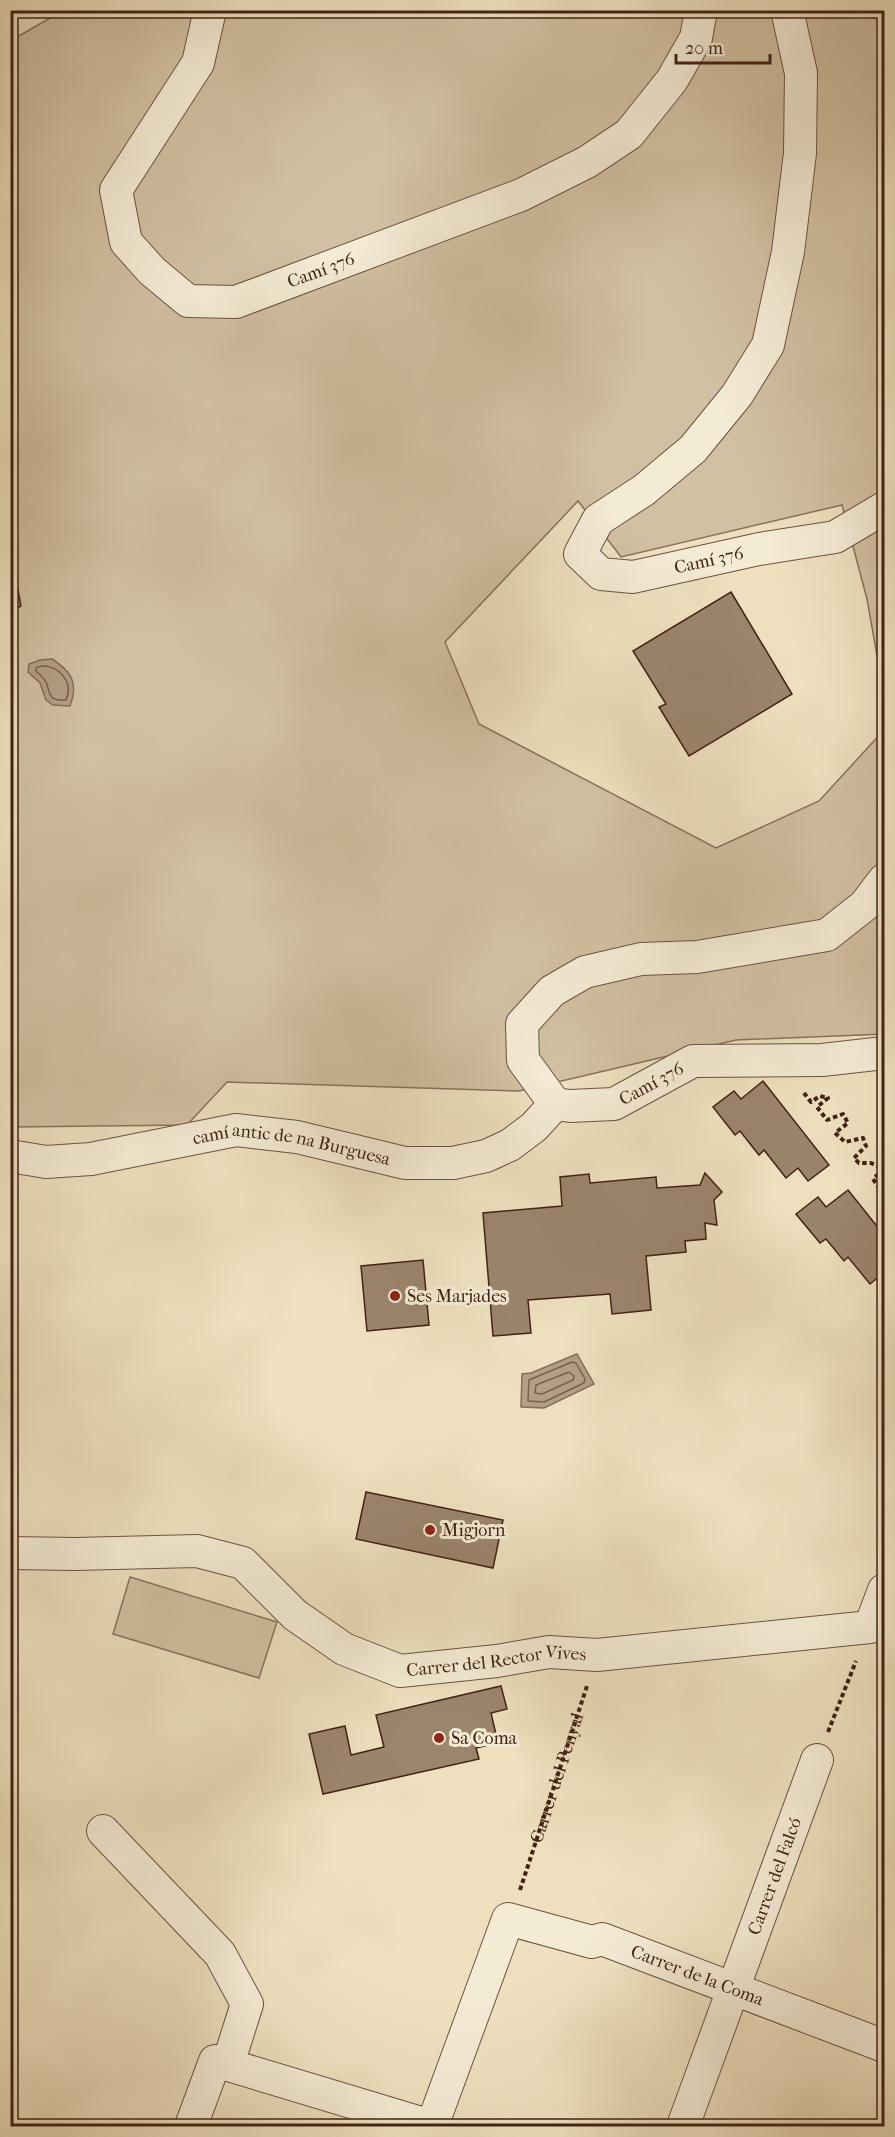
<svg xmlns="http://www.w3.org/2000/svg" width="895" height="2137" font-family="'IM FELL French Canon',serif">
<style>
.green{fill:#d1c0a2;stroke:#8a715c;stroke-width:1.5}
.water{fill:#b49f85;stroke:#866d58;stroke-width:1.5}
.lines{fill:none;stroke-linecap:round;stroke-linejoin:round}
.shore{stroke:#7b604d;stroke-width:1.5}
.building{fill:#9b856d;stroke:#422215;stroke-width:1.5}
.minor-casing{stroke:#6d5240;stroke-width:34}
.path{stroke:#422215;stroke-width:4;stroke-dasharray:4.5 3;stroke-linecap:butt}
.minor{stroke:#f4ebd5;stroke-width:32}
.poi-dot{fill:#8f2418;stroke:#f4ebd5;stroke-width:2}
.labels{text-anchor:middle;dominant-baseline:central;stroke-width:6;stroke-linejoin:round;paint-order:stroke}
.street-label{font-size:18px;fill:#422215;stroke:#f4ebd5}
.poi-label{font-size:18px;fill:#422215;stroke:#f4ebd5;text-anchor:start}
</style>
<rect width="100%" height="100%" fill="#eee0bf"/>
<filter id="stains"><feTurbulence type="fractalNoise" baseFrequency=".00333" numOctaves="4"/><feColorMatrix values="0 0 0 0 .2 0 0 0 0 .09 0 0 0 0 .02 0 0 0 .5 -.17"/></filter>
<radialGradient id="worn" r=".72"><stop offset=".6" stop-color="#630" stop-opacity="0"/><stop offset="1" stop-color="#630" stop-opacity=".3"/></radialGradient>
<g class="green">
<polygon points="64,10 884,11 884,695 867,599 842,505 621,557 578,501 445,642 479,724 716,848 819,801 884,730 884,1034 736,1040 519,1091 227,1082 187,1125 11,1127 10,41"/>
<polygon points="130,1577 277,1622 259,1678 113,1634"/>
</g>
<g class="water">
<path d="M52 659C71 671 79 683 70 706L53 705 46 700 40 683 28 672 29 664 40 660Z"/>
<polygon points="577,1354 594,1384 544,1408 521,1407 522,1374 531,1373"/>
</g>
<g class="lines">
<g class="shore">
<path d="M41 666C59 665 74 682 66 700 48 701 51 695 46 682 44 678 39 674 36 671V668Z"/>
<polygon points="572,1362 576,1363 585,1379 584,1383 544,1402 528,1401 529,1380"/>
<polygon points="569,1372 574,1376 573,1380 542,1394 535,1393 536,1385"/>
</g>
</g>
<g class="building">
<polygon points="10,558 13,564 21,606 10,613"/>
<polygon points="731,592 792,694 689,756 659,707 666,704 633,651"/>
<polygon points="763,1081 829,1165 808,1181 798,1168 786,1178 764,1150 759,1155 740,1131 735,1135 713,1107 734,1091 741,1099"/>
<polygon points="705,1173 722,1192 714,1200 717,1225 705,1223 706,1239 685,1241 686,1252 646,1256 651,1310 612,1314 610,1294 528,1300 531,1333 493,1336 483,1213 562,1206 560,1177 589,1174 590,1183 656,1177 657,1188 700,1185"/>
<polygon points="848,1190 884,1235 884,1279 881,1275 870,1284 848,1257 844,1261 826,1239 820,1243 796,1214 818,1197 826,1207"/>
<polygon points="423,1260 429,1325 367,1331 361,1266"/>
<polygon points="366,1492 503,1520 493,1568 356,1539"/>
<polygon points="501,1686 507,1709 491,1713 498,1743 476,1748 479,1759 323,1794 309,1734 345,1726 351,1755 384,1747 376,1715"/>
</g>
<g class="lines">
<g class="minor-casing">
<g id="minor">
<path id="s2" d="M210 10 198 63 116 190 126 242 152 271 188 301 236 302 521 195 587 162 629 134 672 80 696 38 701 10"/>
<path id="s3" d="M787 10 801 73 800 153 788 252 768 345 737 395 693 449 644 490 598 520 580 554 601 574 633 577 759 549 835 537 884 508"/>
<path id="s4" d="M884 880 865 905 827 935 697 957 641 959 585 972 552 991 522 1024 523 1060 555 1104 570 1106 614 1104 693 1061 822 1060 884 1053"/>
<path id="s5" d="M10 1156 46 1162 91 1159 236 1130 297 1137 405 1163H453L486 1156 510 1145 534 1127 555 1104"/>
<path id="s6" d="M10 1553 75 1554 197 1551 243 1563 295 1615 344 1649 400 1671 497 1661 549 1652 597 1655 870 1627 884 1590"/>
<polyline points="103,1831 220,1954 247,2004 228,2064"/>
<polyline points="191,2126 215,2061 431,2126"/>
<path id="s7" d="M432 2126 508 1919 592 1942 602 1939 884 2046"/>
<path id="s8" d="M683 2126 817 1760"/>
</g>
</g>
<g class="path">
<polyline points="804,1093 811,1102 820,1096 828,1098 817,1107 827,1120 843,1114 848,1123 835,1133 845,1142 863,1138 866,1146 854,1158 859,1163 871,1163 884,1169"/>
<polyline points="884,1169 873,1179 884,1195"/>
<polyline points="828,1732 856,1661"/>
<path id="s1" d="M520 1890 587 1686"/>
</g>
<use href="#minor" class="minor"/>
</g>
<g class="poi-dot">
<circle cx="395" cy="1296" r="6"/>
<circle cx="430" cy="1530" r="6"/>
<circle cx="439" cy="1738" r="6"/>
</g>
<g class="labels">
<g class="street-label">
<text stroke="none"><textPath href="#s2" startOffset="483">Camí 376</textPath></text>
<text stroke="none"><textPath href="#s3" startOffset="764">Camí 376</textPath></text>
<text stroke="none"><textPath href="#s4" startOffset="600">Camí 376</textPath></text>
<text stroke="none"><textPath href="#s5" startOffset="286">camí antic de na Burguesa</textPath></text>
<text stroke="none"><textPath href="#s6" startOffset="525">Carrer del Rector Vives</textPath></text>
<text stroke="none"><textPath href="#s1" startOffset="118">Carrer del Penyal</textPath></text>
<text stroke="none"><textPath href="#s8" startOffset="266">Carrer del Falcó</textPath></text>
<text stroke="none"><textPath href="#s7" startOffset="420">Carrer de la Coma</textPath></text>
</g>
<g class="poi-label">
<text x="407" y="1296">Ses Marjades</text>
<text x="442" y="1530">Migjorn</text>
<text x="451" y="1738">Sa Coma</text>
</g>
</g>
<rect width="895" height="2137" fill="none" stroke="#eee0bf" stroke-width="36"/>
<rect x="12" y="12" width="871" height="2113" fill="none" stroke="#422215" stroke-width="3"/>
<rect x="18" y="18" width="859" height="2101" fill="none" stroke="#422215" stroke-width="1.5"/>
<path d="M676 54v9h94v-9" fill="none" stroke="#422215" stroke-width="3"/>
<text x="685" y="54" font-size="18" fill="#422215" stroke="#f4ebd5" stroke-width="4.5" paint-order="stroke">20 m</text>
<rect width="100%" height="100%" filter="url(#stains)"/>
<rect width="100%" height="100%" fill="url(#worn)"/>
</svg>
